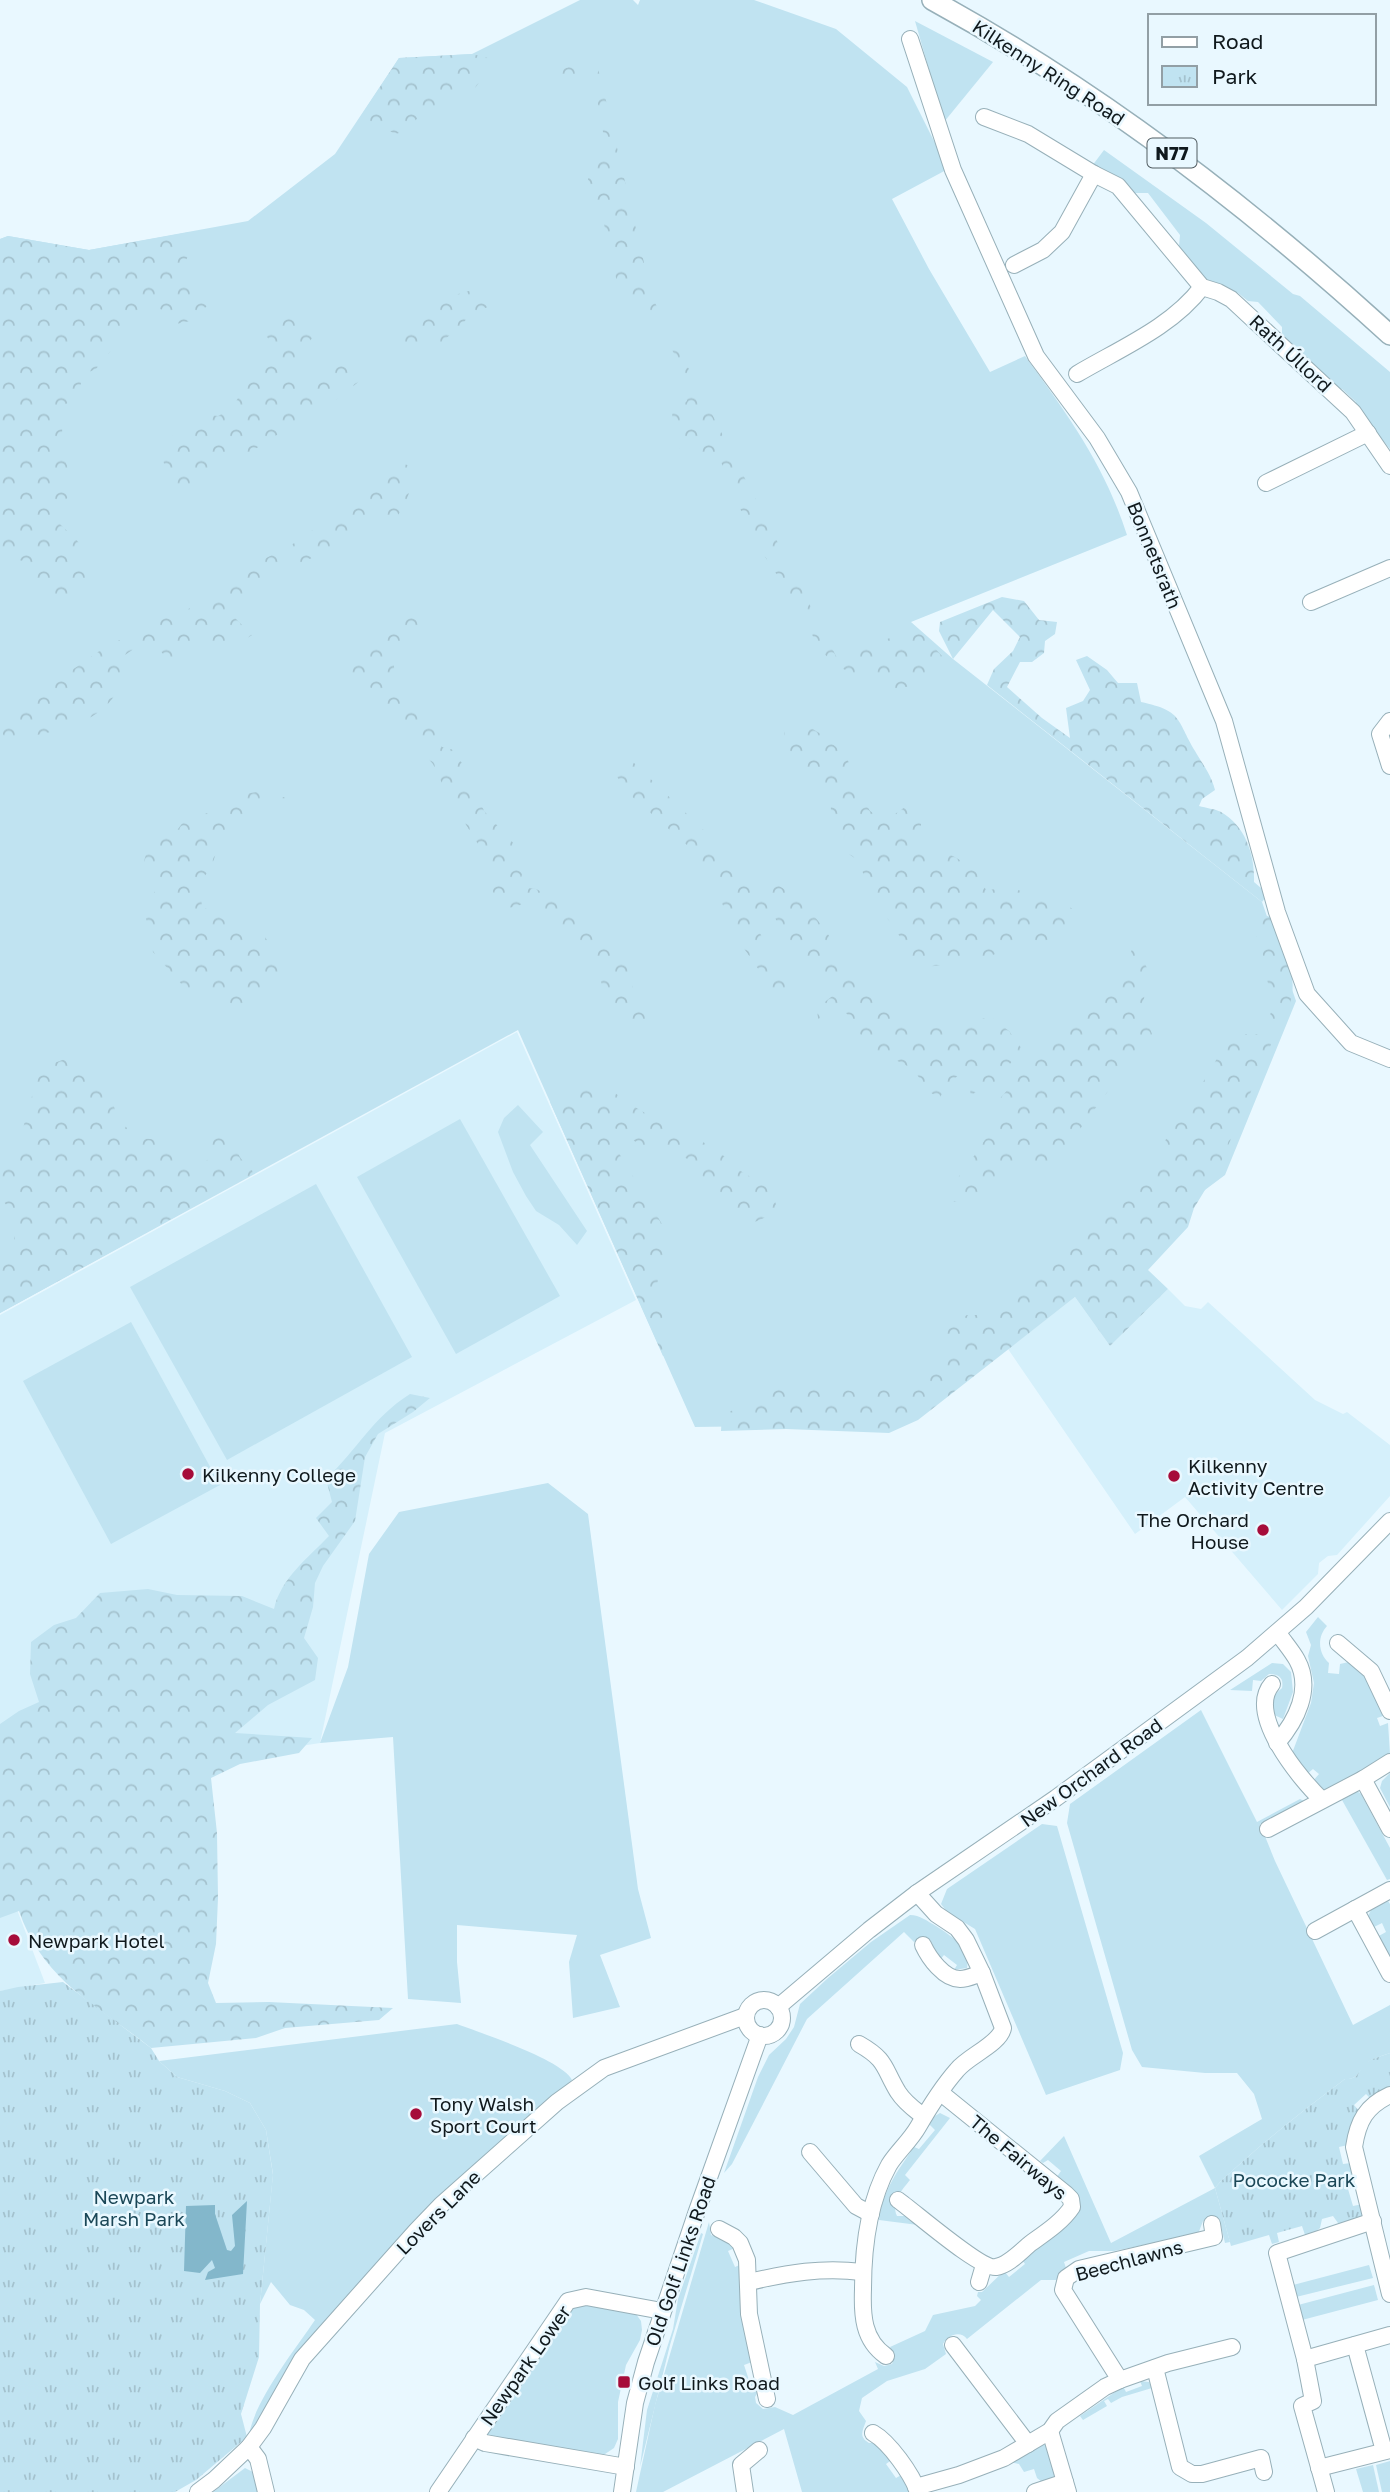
<svg xmlns="http://www.w3.org/2000/svg" width="1390" height="2492" font-family="'Golos Text',sans-serif">
<style>
.built{fill:#d5f0fb}
.green{fill:#c0e3f1}
.forest{fill:url(#forest-crowns)}
.park{fill:url(#park-tufts)}
.water{fill:#83b7cb}
.lines{fill:none;stroke-linecap:round;stroke-linejoin:round}
.minor-casing{stroke:#97b0b9;stroke-width:18}
.major-casing{stroke:#97b0b9;stroke-width:22}
.minor{stroke:#fff;stroke-width:16}
.major{stroke:#fff;stroke-width:19}
.poi-dot{fill:#a60c3a;stroke:#e9f8ff;stroke-width:2.5}
.labels{text-anchor:middle;dominant-baseline:central;stroke-width:5;stroke-linejoin:round;paint-order:stroke}
.shield{fill:#e9f8ff;stroke:#515c61;stroke-width:2}
.shield-label{font-size:18px;font-weight:bold;fill:#10191d}
.street-label{font-size:19px;fill:#10191d;stroke:#e9f8ff}
.poi-label{font-size:19px;fill:#10191d;stroke:#e9f8ff;text-anchor:start}
.park-label{font-size:19px;fill:#1b4757;stroke:#e9f8ff}
</style>
<defs>
<pattern id="forest-crowns" width="20" height="18" patternUnits="userSpaceOnUse" patternTransform="scale(1.75)"><rect width="20" height="18" fill="#c0e3f1"/><path d="M2 6a3 3 0 1 1 6 0M12 15a3 3 0 1 1 6 0" fill="none" stroke="#a4c2ce"/></pattern>
<pattern id="park-tufts" width="24" height="20" patternUnits="userSpaceOnUse" patternTransform="scale(1.75)"><rect width="24" height="20" fill="#c0e3f1"/><path d="M3 7l-1-3M5 7V3M7 7l1-3M15 17l-1-3M17 17v-4M19 17l1-3" fill="none" stroke="#a4c2ce"/></pattern>
</defs>
<rect width="100%" height="100%" fill="#e9f8ff"/>
<g class="built">
<polygon points="517,1032 636,1300 385,1433 320,1743 219,1759 11,1894 45,1983 0,1991 0,1315"/>
<polygon points="1168,1289 1185,1306 1201,1309 1208,1302 1315,1400 1343,1414 1347,1412 1390,1445 1390,1496 1337,1555 1328,1556 1319,1563 1318,1574 1282,1610 1185,1497 1135,1534 1008,1349 1075,1297 1110,1346"/>
</g>
<g class="green">
<path d="M580 0H633L638 5 640 0H754L836 29 907 87 948 169 892 199 929 269 990 372 1025 356C1068 415 1104 464 1127 535L911 622 953 659 1262 902 1296 1001 1225 1175 892 1424 695 1427 518 1030 0 1313V239L8 236 89 250 248 221 335 154 399 58 472 54Z"/>
<polygon points="915,21 993,62 944,122"/>
<polygon points="1104,150 1206,223 1293,294 1300,296 1390,372 1390,449 1356,408 1356,402 1342,389 1334,388 1282,336 1282,327 1258,302 1248,301 1238,293 1210,282 1199,274 1179,251 1181,249 1179,246 1180,235 1148,193 1133,193 1092,166"/>
<polygon points="518,1105 543,1132 530,1145 587,1231 577,1245 559,1225 536,1211 526,1196 513,1172 498,1132 504,1118"/>
<polygon points="460,1119 560,1296 456,1354 357,1177"/>
<polygon points="316,1184 412,1357 227,1460 130,1287"/>
<polygon points="131,1322 220,1485 111,1544 23,1381"/>
<polygon points="548,1483 588,1514 638,1889 651,1938 600,1955 620,2007 573,2018 569,1962 577,1935 457,1925 457,1962 461,2003 408,1999 393,1737 320,1743 348,1667 369,1554 399,1512"/>
<path d="M1318 1617 1327 1626C1317 1637 1318 1653 1329 1663L1328 1673 1339 1674 1340 1664 1353 1661 1368 1680 1386 1715 1377 1718 1380 1726 1388 1723 1390 1754 1330 1789H1323L1313 1781 1319 1774 1313 1769 1307 1774 1291 1756 1311 1703 1314 1683 1308 1656 1311 1645 1306 1632Z"/>
<path d="M1272 1663 1283 1664 1291 1672 1293 1692 1283 1719 1272 1714 1271 1698 1282 1688C1284 1678 1279 1674 1269 1674L1261 1681 1253 1680 1252 1691 1230 1690Z"/>
<path d="M1201 1710 1257 1822 1300 1799 1304 1801 1260 1824 1275 1861 1353 2025 1390 2005V2053C1383 2056 1373 2058 1368 2062 1359 2070 1358 2080 1345 2079 1302 2111 1261 2144 1221 2181L1215 2188 1230 2242 1225 2243 1219 2218 1203 2221 1198 2234 1114 2251H1089L1064 2262 1066 2268 1056 2280H1041L967 2339C960 2330 948 2335 943 2344L946 2354 925 2369 887 2381 862 2398 859 2411 866 2421C863 2430 858 2437 869 2443H879L893 2459 886 2464 896 2478 903 2474 913 2492H802L784 2429 663 2492H636L655 2405 709 2222 711 2235 721 2239H726L735 2248 728 2251 735 2267 742 2264 752 2362 744 2365 749 2380 758 2378 760 2389 755 2397 756 2403 763 2409 775 2407 793 2415 878 2369 875 2362 884 2366 892 2364 895 2356 890 2347 925 2331 933 2315 975 2306 981 2300 977 2296 978 2292H982L1004 2271 1009 2277 1025 2264 1020 2257 1076 2212 1080 2206 1077 2196 1056 2178 1061 2171 1048 2160 1043 2163 1040 2161 1064 2136 1111 2243 1215 2188 1199 2156 1262 2119 1254 2094 1237 2073H1205L1142 2067 1132 2050 1067 1823 1070 1804Z"/>
<polygon points="1390,1773 1390,1807 1380,1788 1382,1781"/>
<polygon points="1357,1791 1361,1794 1390,1848 1390,1879 1387,1880 1342,1800"/>
<polygon points="1042,1824 1057,1826 1123,2053 1120,2070 1046,2095 975,1929 947,1912 941,1904 947,1889"/>
<polygon points="1388,1901 1390,1904 1390,1961 1377,1937 1386,1932 1382,1923 1372,1928 1367,1918 1371,1910"/>
<path d="M910 1915C920 1915 927 1921 936 1926 951 1936 970 1947 967 1968L954 1970 957 1965 944 1955 939 1961C932 1951 936 1938 922 1936L914 1942 904 1932 807 2019 732 2164 724 2173 758 2077 769 2055 786 2039 794 2027 800 2004 828 1978 871 1942Z"/>
<path d="M457 2024C481 2033 563 2060 572 2080L554 2100 472 2168 249 2435C255 2400 294 2351 315 2320L304 2310 290 2305 271 2282 260 2304 273 2174 266 2130 250 2103 225 2091 177 2077 159 2061Z"/>
<path d="M940 2113 950 2118 905 2175 910 2180C901 2191 891 2202 897 2216H909L918 2225 879 2220C882 2192 898 2170 914 2147L919 2149 935 2130 929 2124 935 2116Z"/>
<polygon points="701,2233 703,2234 670,2345 640,2467 647,2410 673,2329 678,2299"/>
<polygon points="1369,2265 1373,2278 1296,2297 1293,2285"/>
<polygon points="1374,2285 1378,2300 1302,2320 1298,2305"/>
<polygon points="585,2304 636,2314 641,2321 642,2330 640,2340 626,2365 618,2402 618,2439 614,2448 599,2458 484,2437 569,2307"/>
<polygon points="1140,2381 1149,2382 1152,2388 1122,2397 1111,2403 1108,2399 1104,2401 1107,2406 1083,2420 1080,2416 1121,2388 1124,2388 1126,2392 1142,2386"/>
<polygon points="1041,2443 1050,2447 1055,2477 1042,2482 1037,2478 1034,2469 1024,2472 1019,2464 1009,2462"/>
<polygon points="1390,2461 1390,2492 1382,2492 1376,2465"/>
<polygon points="1373,2465 1379,2492 1363,2492 1356,2469"/>
<polygon points="245,2468 253,2472 258,2492 213,2492"/>
</g>
<g class="forest">
<path d="M472 54 488 58C478 116 431 92 407 131L395 134 383 127 368 133 357 122 399 58Z"/>
<path d="M577 64 596 65 600 75 652 297 838 660 872 644 917 629 942 656 916 685 895 689 838 667 817 647 807 621 751 535 721 462C680 463 676 453 672 413L687 401 682 368 650 310 629 306 618 287 602 215 591 202 588 179 599 163 605 143 594 82 559 75 563 69Z"/>
<path d="M190 232 194 247 184 263 180 281 200 290 207 306 190 321 176 324C167 310 161 307 145 308L96 369 82 375 79 397 64 405 61 447 71 478 69 496 52 515C71 539 88 540 91 575L78 585V596L69 604 58 596 36 588 25 561 0 558V239L8 236 89 250Z"/>
<path d="M473 290 487 296 490 306 469 315 462 325 433 349 410 353 403 345V331C423 310 444 296 473 290Z"/>
<path d="M286 308 303 312 317 321 314 336 300 352 294 373 303 379 337 361H352L362 379 321 412 280 433 249 453 223 460C219 483 203 484 183 489 164 479 162 464 164 444L180 429 201 414 218 416 231 409 245 387 272 357 273 345 265 334 271 318Z"/>
<path d="M395 459 415 469 406 504 395 519 379 514C363 526 347 539 329 549 293 571 251 571 231 614L252 635 238 644 197 648 191 661H169L158 648 144 642 125 655C123 665 123 677 119 687 101 729 44 731 6 743L2 731 49 686 111 643 138 634 160 618 179 615 204 599 234 575 302 539 342 505C370 507 366 494 377 474 381 468 389 463 395 459Z"/>
<path d="M1002 597 1024 601 1039 620 1057 622 1055 634 1045 641 1044 653 1032 662H1020L1007 687 1042 718 1070 738 1066 708 1083 701 1090 690 1076 660 1087 656 1107 670 1118 683H1137L1141 702C1183 711 1176 719 1195 751 1203 765 1211 774 1215 790L1202 799 1199 806C1206 808 1215 809 1221 812 1246 826 1255 856 1254 882L1268 894 1262 902 987 685 994 669 1013 651 1020 637 993 610 953 659 939 631 940 622Z"/>
<path d="M410 617 425 622 421 635 394 662C393 680 401 700 416 711 426 718 439 717 443 730 444 735 442 743 442 747L454 750 463 765 464 778 476 791 484 811 516 846 523 870 519 887 536 889 588 915 618 947 631 975 634 994 655 1012 645 1023 623 1024 605 1006 600 974 594 956 531 899 518 906 498 910 491 884 494 870 447 794 433 764 398 725 370 687 353 689 350 670C373 651 382 630 410 617Z"/>
<polygon points="803,723 824,736 847,757 856,788 870,811 885,821 905,807 921,821 921,847 953,856 975,869 986,890 1011,888 1042,897 1074,909 1079,921 1046,941 1025,943 990,956 949,965 920,967 906,950 895,927 873,903 859,861 843,850 832,828 830,793 821,778 788,753 783,726"/>
<path d="M633 762 718 844 729 869 749 881 778 885 803 902 826 931 862 989 909 1030 947 1027 976 1019 992 1018 1009 1031 1022 1049 996 1081 971 1095 965 1070 949 1083 940 1097C916 1087 928 1087 914 1071 908 1064 882 1055 872 1048 859 1038 855 1020 842 1009L818 1019 817 1008 835 994 830 981 805 970 788 943 771 910H758L754 922 786 982 789 1000 775 997 759 970 736 937 722 903 696 853 629 794 611 768Z"/>
<polygon points="261,791 287,798 270,807 250,809 231,826 219,844 211,868 199,883 202,906 224,920 242,936 265,937 278,957 280,987 255,1006 225,1006 184,987 153,952 145,913 156,889 143,865 148,847 175,833 187,817 213,812 233,796"/>
<path d="M1262 914 1273 918C1286 957 1306 985 1280 1023L1219 1167 1194 1208 1188 1227 1148 1270 1168 1289 1110 1346 1075 1297 918 1420 889 1433 786 1429 721 1431 722 1414 746 1406 784 1386 822 1383 858 1393 896 1388 931 1367 951 1346 943 1329 967 1315H990L999 1297 1025 1285 1038 1267 1136 1184 1155 1162 1167 1137 1189 1106 1229 1038 1243 1034H1259L1269 1019 1274 1001 1267 980 1261 943 1252 929 1255 916Z"/>
<path d="M1132 949 1144 962 1152 978C1139 1001 1143 1010 1152 1034L1143 1055 1126 1067 1074 1137 1050 1162 1020 1166 995 1179 976 1200 954 1202 949 1188C968 1168 980 1145 997 1123L996 1103 1018 1078 1032 1057 1050 1049 1052 1032 1062 1020 1074 1022 1107 995 1122 980Z"/>
<path d="M73 1056 112 1099 118 1121 140 1138 172 1141 181 1148 197 1171 211 1156 208 1141 218 1133 227 1131 235 1138C237 1152 238 1160 251 1166L253 1174 0 1313V1257L12 1249 18 1220 0 1197V1170L16 1153 41 1064 57 1062Z"/>
<polygon points="586,1079 609,1088 625,1101 670,1128 714,1147 739,1170 772,1190 778,1212 750,1224 723,1206 692,1161 666,1149 642,1146 610,1125 598,1125 611,1140 665,1229 663,1266 655,1289 662,1312 663,1327 673,1354 663,1356 550,1102 553,1101 571,1103 579,1095"/>
<path d="M410 1394 430 1398 413 1412 378 1434 365 1457 355 1521 323 1566 315 1583 313 1607 304 1638 318 1658 315 1680 268 1705 235 1733 312 1738 299 1753 240 1764 211 1778 217 1833 218 1898 216 1944 208 1983 216 2003 269 2002 393 2008 379 2020 285 2028 256 2038 151 2048C97 2005 43 1981 19 1911L0 1918V1724L19 1711 39 1702 30 1674 31 1642 54 1625 76 1618 100 1593 148 1589 177 1595 242 1596 274 1609C281 1578 308 1558 329 1536L316 1518 332 1502 326 1479C357 1450 373 1417 410 1394Z"/>
</g>
<g class="park">
<polygon points="63,1982 151,2048 159,2061 177,2077 225,2091 250,2103 266,2130 273,2175 260,2304 259,2357 241,2414 247,2437 196,2480 175,2492 0,2492 0,1991 18,1987"/>
<path d="M1390 2053V2092L1372 2100 1366 2094 1354 2105 1360 2112 1348 2145 1339 2147 1343 2164 1351 2163 1358 2186 1348 2189 1353 2206 1363 2204 1364 2214 1361 2219 1342 2225 1338 2223 1333 2216 1322 2219 1320 2228 1314 2233 1305 2235 1302 2226 1277 2233 1279 2242 1272 2244 1269 2235 1231 2246 1215 2188 1221 2181C1261 2144 1302 2111 1345 2079 1360 2080 1358 2069 1367 2062 1373 2058 1383 2056 1390 2053Z"/>
</g>
<polygon class="water" points="247,2201 243,2274 205,2280 208,2272 215,2268 212,2260 200,2273 184,2271 186,2206 215,2205 215,2214 227,2250 231,2251 235,2246 232,2215"/>
<g class="lines">
<g class="minor-casing">
<g id="minor">
<polyline points="910,39 953,170 1036,356 1097,438 1129,492 1224,721 1277,912 1307,994 1351,1043 1390,1059"/>
<polyline points="984,117 1028,134 1094,174 1118,186 1202,287 1218,292 1231,299 1353,412 1390,466"/>
<polyline points="1014,265 1043,250 1062,232 1094,174"/>
<path d="M1077 374C1119 349 1172 327 1202 287"/>
<polyline points="1266,483 1368,433"/>
<polyline points="1311,602 1390,568"/>
<polyline points="1390,721 1380,734 1390,766"/>
<polyline points="1338,1643 1371,1671 1390,1711"/>
<path d="M1272 1684C1246 1714 1300 1779 1322 1800"/>
<path d="M1277 1743C1296 1721 1313 1689 1297 1660 1292 1651 1284 1642 1278 1633"/>
<polyline points="1363,1779 1390,1829"/>
<polyline points="1268,1829 1363,1779 1390,1762"/>
<polyline points="1355,1909 1390,1974"/>
<polyline points="1315,1931 1390,1890"/>
<path d="M923 1945C929 1958 944 1979 960 1979 968 1979 975 1975 982 1973"/>
<circle cx="764" cy="2018" r="18"/>
<polyline points="778,2007 869,1930 917,1893 1056,1798 1247,1658 1306,1607 1390,1521"/>
<path d="M859 2044C887 2060 883 2067 898 2092 905 2103 914 2109 923 2116"/>
<path d="M1390 2095C1366 2106 1358 2121 1354 2147L1390 2294"/>
<polyline points="810,2152 856,2206 871,2214"/>
<path d="M898 2200C915 2212 981 2270 996 2267 1009 2265 1021 2251 1031 2243 1045 2233 1062 2222 1072 2207L1071 2199 1066 2194 941 2093"/>
<polyline points="719,2229 734,2237 740,2243 747,2260 749,2314 767,2399"/>
<path d="M749 2282C788 2273 822 2267 862 2272"/>
<polyline points="979,2282 984,2265"/>
<polyline points="953,2345 1028,2444"/>
<polyline points="1355,2345 1384,2451"/>
<path d="M886 2356C863 2340 862 2315 863 2289 863 2249 869 2201 889 2165 897 2152 910 2141 918 2127 929 2108 942 2087 957 2070 968 2056 1000 2044 1003 2028L982 1973 966 1940 957 1928 936 1914 917 1893"/>
<polyline points="1305,2359 1390,2335"/>
<polyline points="1155,2368 1180,2467 1192,2474 1202,2474 1261,2458 1264,2472"/>
<polyline points="1120,2380 1063,2290 1066,2278 1079,2269 1214,2237 1212,2224"/>
<polyline points="1050,2431 1068,2492"/>
<path d="M873 2433C889 2442 912 2474 918 2492"/>
<polyline points="474,2438 485,2443 626,2467"/>
<polyline points="249,2447 258,2459 266,2492"/>
<polyline points="1319,2468 1390,2450"/>
<polyline points="916,2487 959,2475 1004,2458 1050,2431 1057,2421 1105,2387 1120,2380 1168,2363 1232,2347"/>
<polyline points="198,2492 214,2480 249,2447 263,2428 302,2359 416,2231 441,2205 557,2102 604,2068 745,2016"/>
<polyline points="438,2492 568,2301 586,2297 662,2311"/>
<polyline points="622,2492 635,2403 646,2362 697,2211 760,2035"/>
<polyline points="745,2492 741,2465 759,2450"/>
<polyline points="1035,2492 1065,2482"/>
<polyline points="1326,2492 1302,2406 1313,2401 1305,2359 1277,2253 1373,2221"/>
</g>
</g>
<g class="major-casing">
<path id="major" d="M932 0C1099 91 1250 207 1390 335"/>
</g>
<use href="#minor" class="minor"/>
<use href="#major" class="major"/>
</g>
<g class="poi-dot">
<circle cx="188" cy="1474" r="7"/>
<circle cx="1174" cy="1476" r="7"/>
<circle cx="1263" cy="1530" r="7"/>
<circle cx="14" cy="1940" r="7"/>
<circle cx="416" cy="2114" r="7"/>
<rect x="617" y="2375" width="14" height="14" rx="3.5"/>
</g>
<g class="labels">
<rect class="shield" x="1147.5" y="138.5" width="49" height="29" rx="5"/>
<g class="shield-label">
<text x="1172" y="153">N77</text>
</g>
<g class="street-label">
<text transform="translate(1049 72) rotate(33)">Kilkenny Ring Road</text>
<text transform="translate(1291 353) rotate(43)">Rath Úllord</text>
<text transform="translate(1155 555) rotate(68)">Bonnetsrath</text>
<text transform="translate(1091 1772) rotate(-36)">New Orchard Road</text>
<text transform="translate(1019 2157) rotate(40)">The Fairways</text>
<text transform="translate(438 2212) rotate(-45)">Lovers Lane</text>
<text transform="translate(1129 2260) rotate(-15)">Beechlawns</text>
<text transform="translate(680 2261) rotate(-71)">Old Golf Links Road</text>
<text transform="translate(525 2365) rotate(-55)">Newpark Lower</text>
</g>
<g class="poi-label">
<text x="1188" y="1465">Kilkenny<tspan x="1188" dy="22">Activity Centre</tspan></text>
<text x="202" y="1474">Kilkenny College</text>
<text x="1249" y="1519" text-anchor="end">The Orchard<tspan x="1249" dy="22">House</tspan></text>
<text x="28" y="1940">Newpark Hotel</text>
<text x="430" y="2103">Tony Walsh<tspan x="430" dy="22">Sport Court</tspan></text>
<text x="638" y="2382">Golf Links Road</text>
</g>
<g class="park-label">
<text x="1294" y="2179">Pococke Park</text>
<text x="134" y="2196">Newpark<tspan x="134" dy="22">Marsh Park</tspan></text>
</g>
</g>
<rect x="1148" y="14" width="228" height="91" fill="#e9f8ff" stroke="#929fa5" stroke-width="2"/>
<rect x="1162" y="37" width="35" height="10" fill="#ffffff" stroke="#929fa5" stroke-width="2"/>
<text x="1212" y="49" font-size="21" fill="#10191d">Road</text>
<rect x="1162" y="66" width="35" height="21" fill="url(#park-tufts)" stroke="#929fa5" stroke-width="2"/>
<text x="1212" y="84" font-size="21" fill="#10191d">Park</text>
</svg>
